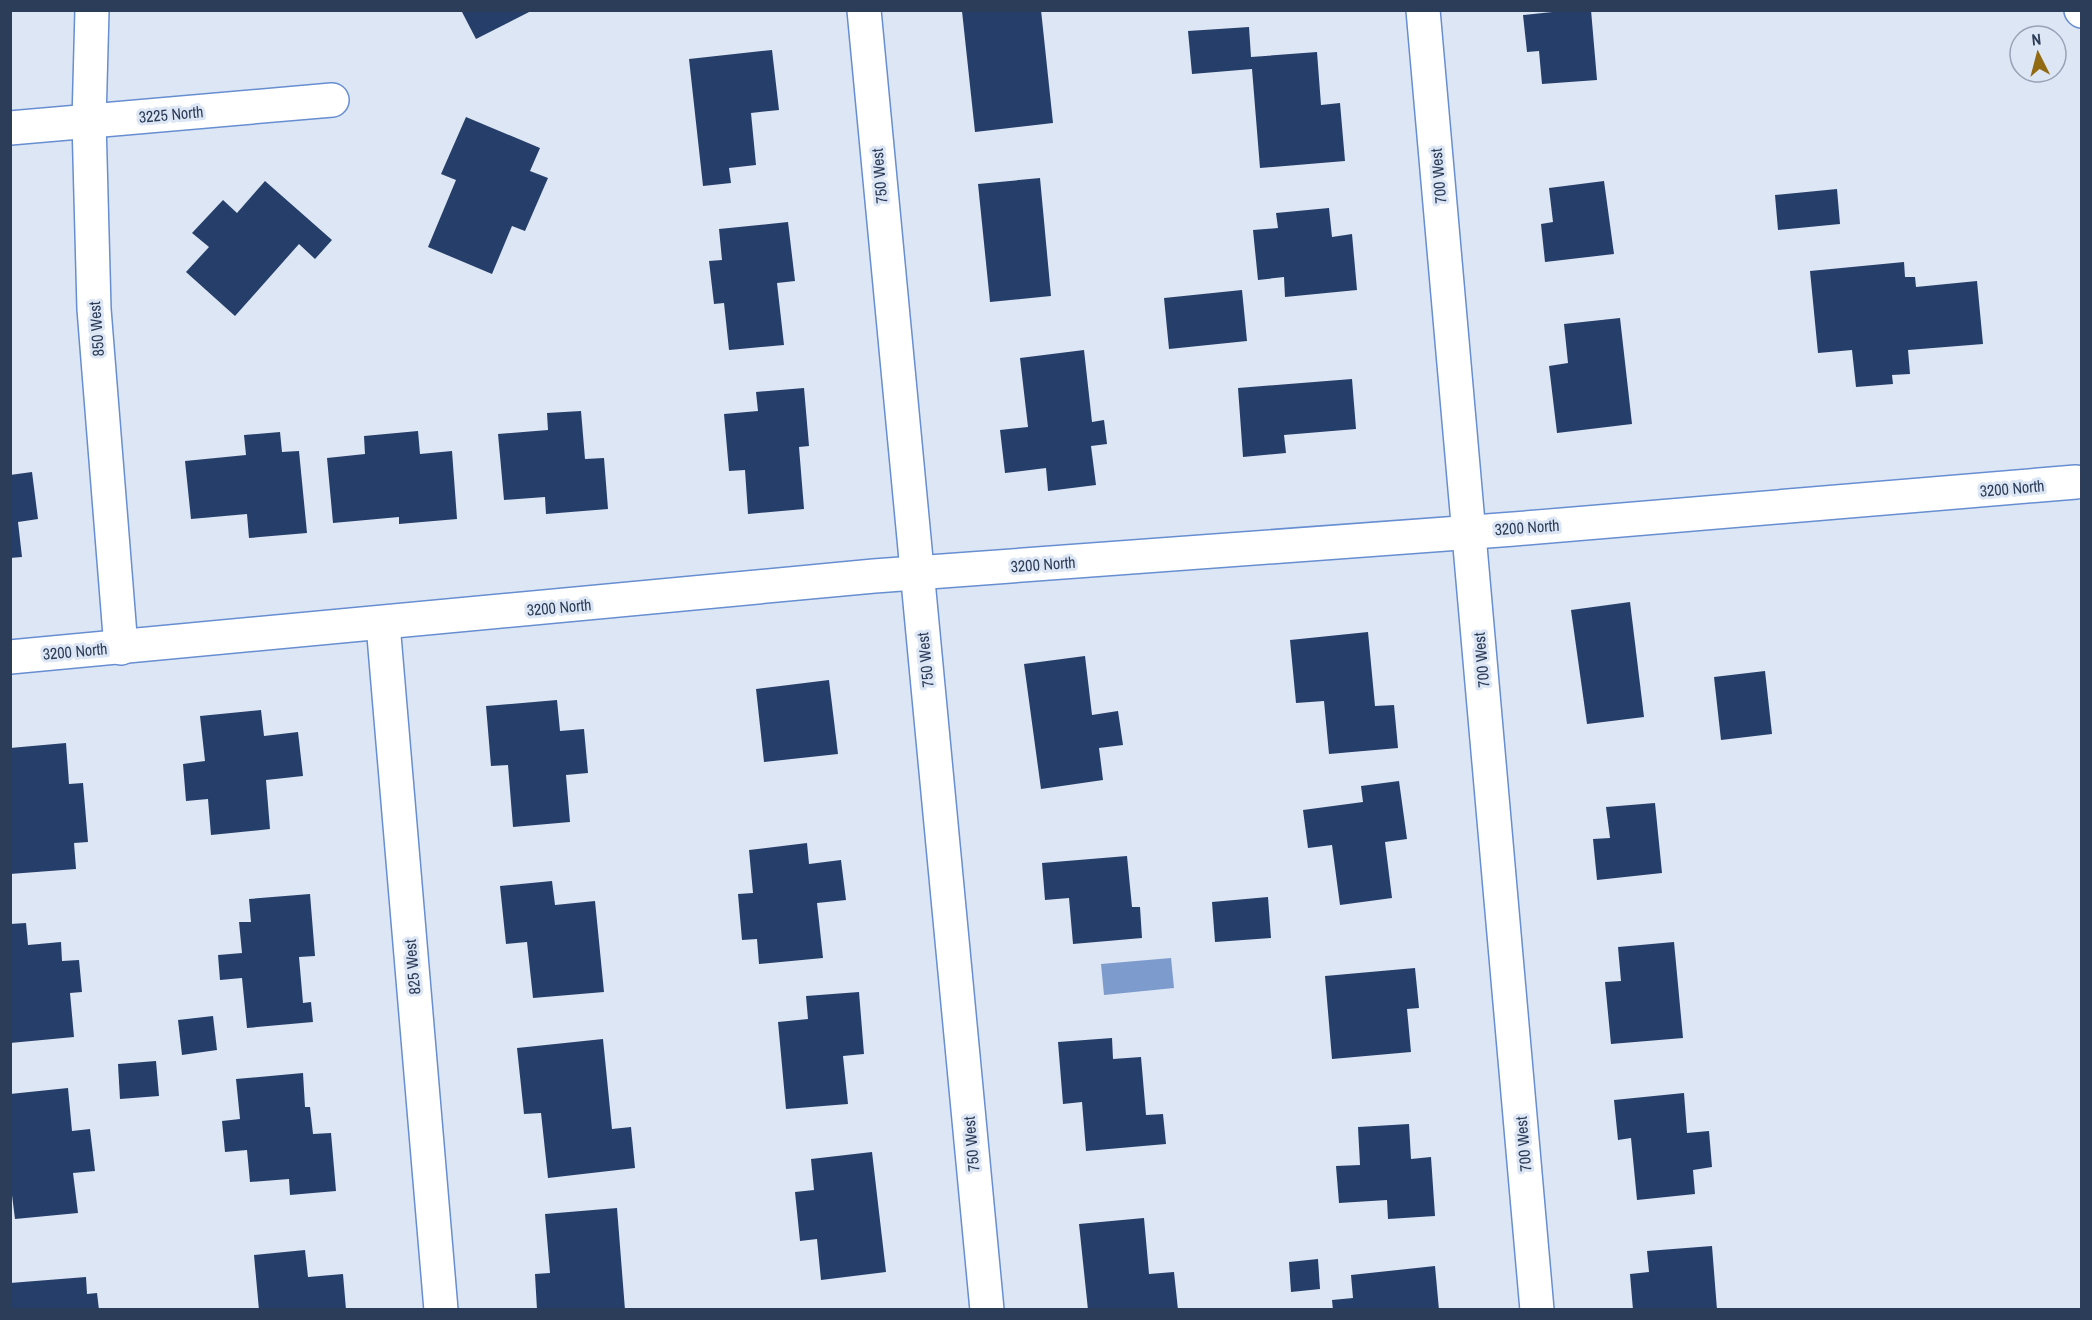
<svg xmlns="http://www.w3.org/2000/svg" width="2092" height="1320" font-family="'Archivo Narrow',sans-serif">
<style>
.water{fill:#7d9bcd}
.building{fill:#263f6a}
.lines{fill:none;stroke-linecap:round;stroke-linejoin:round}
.minor-casing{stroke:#678ed1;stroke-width:36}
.minor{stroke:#fff;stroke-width:33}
.labels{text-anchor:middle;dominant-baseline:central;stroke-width:6;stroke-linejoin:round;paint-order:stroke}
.street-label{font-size:16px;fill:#2c3d59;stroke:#dde6f4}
</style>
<rect width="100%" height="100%" fill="#dde6f4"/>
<polygon class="water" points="1171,958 1174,988 1104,995 1101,964"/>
<g class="building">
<polygon points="461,10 533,10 476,39"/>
<polygon points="971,10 1041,10 1053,123 975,132 962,11"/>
<polygon points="1571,10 1591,10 1597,80 1542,84 1539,51 1527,52 1523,15"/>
<polygon points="1249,27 1251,57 1317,52 1321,105 1340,103 1345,161 1260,168 1252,69 1192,74 1188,31"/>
<polygon points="772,50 779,110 751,113 756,165 729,168 731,183 703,186 689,59"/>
<polygon points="466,117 540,148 530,171 548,178 525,231 512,226 492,274 428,247 456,180 441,174"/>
<polygon points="1040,178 1051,296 990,302 978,184"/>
<polygon points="265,181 332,240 315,259 299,244 235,316 186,272 209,247 192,233 223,200 237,213"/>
<polygon points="1604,181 1614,254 1545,262 1541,224 1553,222 1549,188"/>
<polygon points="1837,189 1840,224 1778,230 1775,195"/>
<polygon points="1329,208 1332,237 1352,234 1357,290 1285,297 1284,277 1258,280 1253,230 1278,228 1276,213"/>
<polygon points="788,222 795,281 777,283 784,345 729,350 724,303 714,304 709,261 722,260 719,229"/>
<polygon points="1904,262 1905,277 1915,277 1916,287 1977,281 1983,344 1908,350 1910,374 1892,375 1893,384 1856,387 1852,350 1818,353 1810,271"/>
<polygon points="1242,290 1247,341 1169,349 1164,298"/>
<polygon points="1620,318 1632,424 1557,433 1549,366 1568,363 1564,324"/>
<polygon points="1084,350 1092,422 1104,420 1107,444 1091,446 1096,485 1048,491 1046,468 1005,473 1000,430 1028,427 1020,358"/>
<polygon points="1352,379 1356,429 1284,435 1286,453 1243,457 1238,388"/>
<polygon points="804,388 809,446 799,447 804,509 748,514 745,470 729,471 724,414 758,411 756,392"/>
<polygon points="581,411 585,459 604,458 608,509 546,514 545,497 504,500 498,434 548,430 547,413"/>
<polygon points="418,431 420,454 452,451 457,519 399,524 399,517 333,523 327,458 365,454 364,436"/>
<polygon points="280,432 282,452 299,451 307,533 249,538 247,514 191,519 185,461 246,455 244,435"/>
<polygon points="32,472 38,519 18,522 22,557 10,558 10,475"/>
<polygon points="1630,602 1644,717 1587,724 1571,610"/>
<polygon points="1368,632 1375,706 1394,705 1398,748 1329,754 1324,701 1296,703 1290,640"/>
<polygon points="1085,656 1092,715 1118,711 1123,745 1099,748 1103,780 1041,789 1024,664"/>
<polygon points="1765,671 1772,734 1721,740 1714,677"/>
<polygon points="829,680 838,754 764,762 756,689"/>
<polygon points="557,700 560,731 584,729 588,773 566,775 570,822 513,827 508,765 491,766 486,706"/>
<polygon points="261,710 264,736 298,732 303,776 266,780 270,829 211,835 208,799 186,801 183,764 205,761 200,716"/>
<polygon points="66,743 69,784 83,783 88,842 74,843 76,869 10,874 10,748"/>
<polygon points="1399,781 1407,839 1385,842 1392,898 1340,905 1332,845 1308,848 1303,810 1363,802 1361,786"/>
<polygon points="1655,803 1662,873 1597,880 1593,839 1610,838 1606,807"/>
<polygon points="807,843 809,864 841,860 846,900 817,903 823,958 759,964 757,939 742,940 738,894 753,893 749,850"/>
<polygon points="1127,856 1132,907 1140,907 1142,938 1073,944 1069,898 1045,900 1042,863"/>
<polygon points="552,881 555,905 595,901 604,992 533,998 527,942 506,944 500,886"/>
<polygon points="310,894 315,956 299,957 303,1003 311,1002 313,1022 247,1028 242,978 220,980 218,955 242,953 239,922 251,922 249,899"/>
<polygon points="1268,897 1271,938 1215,942 1212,902"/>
<polygon points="26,923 28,945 61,942 62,961 79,960 82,992 70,993 74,1037 10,1043 10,924"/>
<polygon points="1674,942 1683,1038 1611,1044 1605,982 1621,981 1618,947"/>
<polygon points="1415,968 1419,1008 1407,1009 1411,1052 1332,1059 1325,976"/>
<polygon points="859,992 864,1054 843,1056 848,1104 786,1109 778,1022 808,1019 806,996"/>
<polygon points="213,1016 217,1050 182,1055 178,1020"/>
<polygon points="1112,1038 1113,1059 1141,1057 1146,1115 1163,1114 1166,1144 1086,1151 1082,1102 1063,1104 1058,1042"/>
<polygon points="603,1039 612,1129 631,1127 635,1168 548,1178 541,1113 524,1114 517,1048"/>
<polygon points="156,1061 159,1096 120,1099 118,1064"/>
<polygon points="303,1073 305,1107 310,1107 313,1134 331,1133 336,1191 290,1195 289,1179 250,1182 247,1150 225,1152 222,1121 240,1119 236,1079"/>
<polygon points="68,1088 72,1131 90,1129 95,1171 73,1173 78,1213 15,1219 10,1179 10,1094"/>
<polygon points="1684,1093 1687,1133 1709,1131 1712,1167 1693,1170 1695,1194 1637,1200 1631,1138 1618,1140 1614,1100"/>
<polygon points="1409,1124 1411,1159 1431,1157 1435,1216 1388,1219 1387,1200 1339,1203 1336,1166 1360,1165 1358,1127"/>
<polygon points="872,1152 886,1272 821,1280 817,1239 800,1241 795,1192 814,1190 811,1159"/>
<polygon points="617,1208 625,1310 537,1310 535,1274 550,1273 545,1214"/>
<polygon points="1144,1218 1149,1274 1174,1272 1178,1310 1088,1310 1079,1224"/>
<polygon points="1712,1246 1717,1310 1633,1310 1630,1274 1649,1272 1647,1251"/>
<polygon points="305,1250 308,1277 343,1274 346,1310 259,1310 254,1255"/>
<polygon points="1318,1259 1320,1289 1291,1292 1289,1262"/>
<polygon points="1435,1266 1439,1310 1333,1310 1332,1300 1353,1298 1351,1275"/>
<polygon points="86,1277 87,1294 97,1293 99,1310 11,1310 10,1283"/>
</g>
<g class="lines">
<g class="minor-casing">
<g id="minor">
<polyline points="92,10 89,121 94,309 121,648"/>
<polyline points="864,10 987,1310"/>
<polyline points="1423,10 1537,1310"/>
<polyline points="2081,10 2082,11"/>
<polyline points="10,128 332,100"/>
<polyline points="383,624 441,1310"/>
<polyline points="10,657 874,576 1514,529 2076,482"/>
</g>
</g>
<use href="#minor" class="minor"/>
</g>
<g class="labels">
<g class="street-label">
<text transform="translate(171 114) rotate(-5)">3225 North</text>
<text transform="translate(879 176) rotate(-95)">750 West</text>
<text transform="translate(1438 176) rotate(-95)">700 West</text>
<text transform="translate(96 329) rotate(-94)">850 West</text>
<text transform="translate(2012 488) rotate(-5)">3200 North</text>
<text transform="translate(1527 527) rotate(-4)">3200 North</text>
<text transform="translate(1043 564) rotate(-4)">3200 North</text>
<text transform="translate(559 607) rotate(-5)">3200 North</text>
<text transform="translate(75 651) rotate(-5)">3200 North</text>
<text transform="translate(925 660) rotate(-96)">750 West</text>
<text transform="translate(1481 660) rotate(-95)">700 West</text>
<text transform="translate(412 967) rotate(-95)">825 West</text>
<text transform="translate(971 1144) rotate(-95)">750 West</text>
<text transform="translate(1523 1144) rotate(-95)">700 West</text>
</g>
</g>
<rect width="2092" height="1320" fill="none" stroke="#2c3d59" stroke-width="24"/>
<g transform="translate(2038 54) rotate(354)"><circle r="28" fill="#dde6f4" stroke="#96a2b6" stroke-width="1.5"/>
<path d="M0-4.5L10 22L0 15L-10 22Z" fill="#926a12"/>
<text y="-9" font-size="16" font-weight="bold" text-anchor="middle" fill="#2c3d59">N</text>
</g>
</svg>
